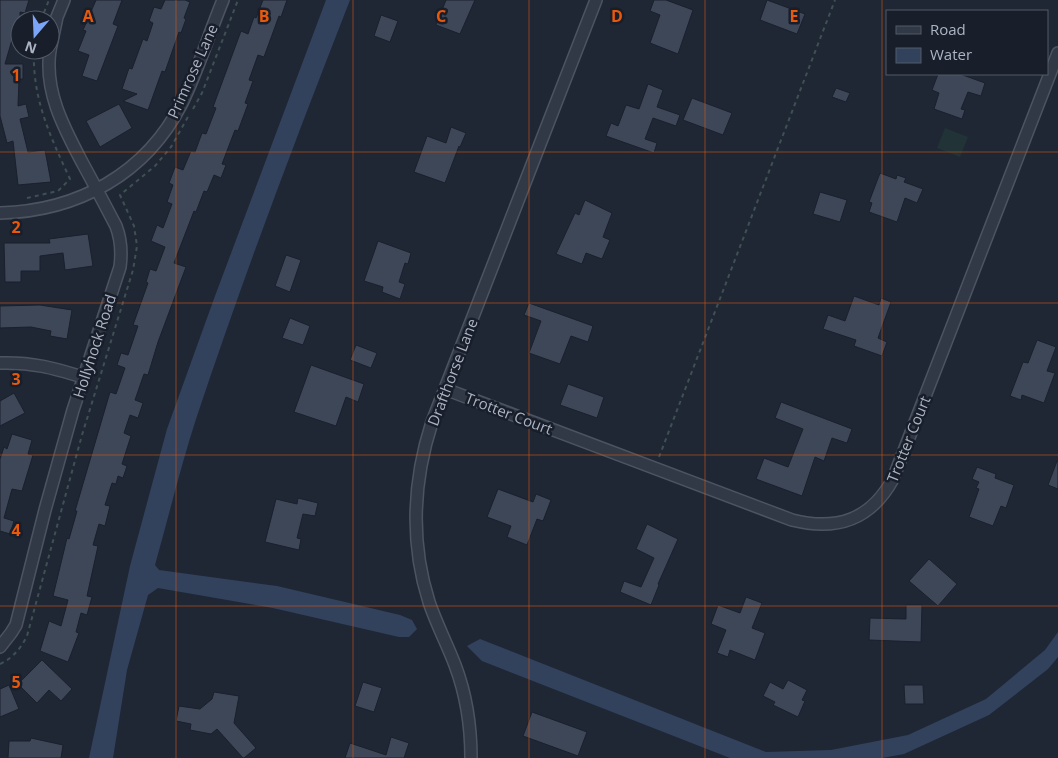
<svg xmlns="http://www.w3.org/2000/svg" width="1058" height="758" font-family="'Open Sans',sans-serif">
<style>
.green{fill:#213336}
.water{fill:#32425d}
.building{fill:#3d4758;stroke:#1a202c}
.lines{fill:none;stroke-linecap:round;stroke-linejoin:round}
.minor-casing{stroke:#4d5461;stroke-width:14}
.path{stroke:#3e5054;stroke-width:2;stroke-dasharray:4 4;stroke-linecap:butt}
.minor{stroke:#323946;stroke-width:11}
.grid{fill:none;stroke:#e8590c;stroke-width:1;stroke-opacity:0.55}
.labels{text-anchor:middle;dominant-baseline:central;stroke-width:5;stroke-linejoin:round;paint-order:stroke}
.street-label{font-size:15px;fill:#acb4c3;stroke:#181e2a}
.grid-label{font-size:16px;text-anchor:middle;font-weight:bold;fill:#e8590c;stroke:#181e2a;stroke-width:5;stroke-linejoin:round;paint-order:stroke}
</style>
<rect width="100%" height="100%" fill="#1f2735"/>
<polygon class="green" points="945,128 968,137 960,157 937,148"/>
<g class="water">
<path d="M326 0H350C296 138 244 275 197 416 181 465 169 515 155 565L159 570 277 586 400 615 412 620 417 629 409 637H399L273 608 158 588 148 595 127 670 113 758H89L130 566 167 429 215 296Z"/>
<polygon points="1058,632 1058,657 1048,669 989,715 904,754 882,758 730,758 482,661 467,646 480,639 766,752 831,750 908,735 986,699 1045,650"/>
</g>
<g class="building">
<polygon points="0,0 29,0 25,13 20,12 20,35 14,33 5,64 23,64 23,79 19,79 18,106 26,104 29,117 20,119 28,152 45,150 51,182 18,185 13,141 7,143 0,116"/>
<polygon points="96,0 122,0 113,24 118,26 97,81 82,76 89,55 78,51 86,31 83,30"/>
<polygon points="165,0 185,0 190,2 184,18 186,19 181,33 179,32 165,72 162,71 148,110 123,101 137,94 122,89 129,68 132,69 143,39 147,41 153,23 149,21 154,7 161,9"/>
<polygon points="263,0 287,0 281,17 279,16 264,57 258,55 249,80 253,81 245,103 248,104 238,131 235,130 222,164 226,165 221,178 214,175 207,192 204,191 196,212 194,211 174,263 186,267 158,342 148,375 144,374 135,400 143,403 138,418 130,415 124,433 131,436 122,464 127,466 123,478 118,476 116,484 112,483 105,505 110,506 105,526 99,524 93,545 98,546 87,596 92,597 87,615 81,613 76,632 79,633 68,662 40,651 49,621 61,626 68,600 53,596 67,538 69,539 77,511 75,511 110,392 116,394 125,368 117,365 121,353 128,355 138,326 133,325 148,283 146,282 150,269 156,271 165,247 151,241 157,225 163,228 172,204 167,202 173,185 169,183 175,167 183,170 191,151 195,152 202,133 206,134 216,108 213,107 241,31 248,34 254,17 256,18"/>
<polygon points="446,0 475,0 460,34 436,25"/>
<polygon points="654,0 666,0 693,10 678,54 650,43 660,15 650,11"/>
<polygon points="767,0 805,14 797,34 760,20"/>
<polygon points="381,15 398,21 390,42 374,36"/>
<polygon points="938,74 960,74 985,83 981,96 968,92 961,109 965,110 962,119 934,109 939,93 932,90"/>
<polygon points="648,84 663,90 657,107 680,115 676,126 653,118 645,139 657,143 654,153 606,136 611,123 618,126 626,105 639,109"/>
<polygon points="836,88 850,93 846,102 832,97"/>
<polygon points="692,98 732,113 723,135 683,120"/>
<polygon points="119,104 132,128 100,147 86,121"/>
<polygon points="451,127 466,133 460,147 459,146 445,183 414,172 427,136 446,143"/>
<polygon points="880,173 896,179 897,175 906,178 904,182 923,189 917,203 905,198 897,222 869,212 872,203 869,202"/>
<polygon points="820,192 847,200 840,222 813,214"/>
<polygon points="585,200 612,213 603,237 610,240 602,259 586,253 582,264 556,254 575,213 579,215"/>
<polygon points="88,234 93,266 65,270 63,253 40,256 40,271 21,271 21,282 5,282 4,243 50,243 49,239"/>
<polygon points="378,241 411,253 408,264 405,263 399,282 405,284 400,299 382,292 383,287 364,281"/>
<polygon points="286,255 301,260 290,292 275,286"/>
<polygon points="854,296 879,305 881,298 891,302 878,338 887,342 882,356 854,346 856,340 823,329 828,315 845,321"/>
<polygon points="529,303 593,326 588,342 571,336 560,364 529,353 541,321 524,315"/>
<polygon points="40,305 72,310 67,339 50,336 51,331 31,327 0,328 0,306"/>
<polygon points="290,318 310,326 303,345 282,338"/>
<polygon points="1037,340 1056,347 1047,371 1055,373 1044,403 1022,395 1021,400 1010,396 1023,362 1028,363"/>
<polygon points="356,345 377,353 371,368 350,360"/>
<polygon points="311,365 364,384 358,402 346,397 336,426 294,412"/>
<polygon points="568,384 604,397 597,418 560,405"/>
<polygon points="14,393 25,413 0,426 0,401"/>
<polygon points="781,402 852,429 847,443 832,438 824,461 815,457 802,496 756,479 764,458 788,467 803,429 775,418"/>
<polygon points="12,434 32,440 28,454 33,455 22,491 12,489 4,518 14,521 10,534 0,531 0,459 4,447 7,449"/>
<polygon points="1057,461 1058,461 1058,489 1048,485"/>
<polygon points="977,467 996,474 995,478 1014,485 1006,508 1001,506 993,526 969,517 979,489 976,488 979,482 972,479"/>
<polygon points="498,489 533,502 536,494 551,500 543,521 537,519 527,545 507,537 511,526 487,517"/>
<polygon points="298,498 318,503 315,516 303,514 297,538 301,539 299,550 265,542 276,499 297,504"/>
<polygon points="647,524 678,539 658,584 659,585 651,605 620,592 624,581 641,587 654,558 636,549"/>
<polygon points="929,559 957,584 938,606 909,581"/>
<polygon points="746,597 762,603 752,628 765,633 755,660 730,650 728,657 717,653 726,630 711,624 718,605 740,613"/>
<polygon points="906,605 922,605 921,642 869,640 870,618 906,619"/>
<polygon points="42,660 72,689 61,701 49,690 37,703 18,684"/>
<polygon points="788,680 807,690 802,700 805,701 798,717 773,705 775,702 763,696 770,682 783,689"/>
<polygon points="363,682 382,688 374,712 355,706"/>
<polygon points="9,685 19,709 0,717 0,689"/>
<polygon points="904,685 923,685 924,704 905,704"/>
<polygon points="214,692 239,696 234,723 256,748 244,758 243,758 217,729 211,734 190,730 191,724 176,721 179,706 200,709 212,699"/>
<polygon points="532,712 587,732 578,756 523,736"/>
<polygon points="391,737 409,743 404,758 345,758 350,743 386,755"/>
<polygon points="31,738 63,745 61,758 8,758 9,741 30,741"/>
</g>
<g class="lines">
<g class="minor-casing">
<g id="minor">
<polyline points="50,50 57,17 64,0"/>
<path d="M0 213C78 211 146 174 182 103 198 70 209 34 223 0"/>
<path d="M0 363C32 362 53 368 83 377"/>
<path d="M445 389 792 520C836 531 870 521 893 479L1058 53"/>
<path d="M0 647 11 633 16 625 45 510 73 410 120 267C122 252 121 239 116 226 105 205 94 184 83 164 64 128 44 92 50 50"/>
<path d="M471 758C471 727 466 694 455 665 447 644 436 623 429 602 410 542 413 481 432 422L596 0"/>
</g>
</g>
<g class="path">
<polyline points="41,20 49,0"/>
<polyline points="193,109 202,93 238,0"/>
<path d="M27 198 58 191 70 179C50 136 32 98 34 50"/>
<polyline points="659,457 835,0"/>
<path d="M0 664C13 658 21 648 27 636L82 435 133 270 137 246 134 226 120 195 155 166 171 147 189 115"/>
</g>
<use href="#minor" class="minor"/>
</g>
<path class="grid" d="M176 0V758M353 0V758M529 0V758M705 0V758M882 0V758M0 152H1058M0 303H1058M0 455H1058M0 606H1058"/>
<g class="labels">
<g class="street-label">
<text transform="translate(192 71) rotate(-66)">Primrose Lane</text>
<text transform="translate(94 346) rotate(-72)">Hollyhock Road</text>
<text transform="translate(452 372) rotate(-69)">Drafthorse Lane</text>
<text transform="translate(509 413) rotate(21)">Trotter Court</text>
<text transform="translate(908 439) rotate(-68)">Trotter Court</text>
</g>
</g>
<g class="grid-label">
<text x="88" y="22">A</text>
<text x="264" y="22">B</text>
<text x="441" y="22">C</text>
<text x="617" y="22">D</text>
<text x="794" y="22">E</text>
<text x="16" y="81">1</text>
<text x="16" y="233">2</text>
<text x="16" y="385">3</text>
<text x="16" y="536">4</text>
<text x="16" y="688">5</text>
</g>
<rect x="886" y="10" width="162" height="65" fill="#181e2a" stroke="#535a67"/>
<rect x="896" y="26" width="25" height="8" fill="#323946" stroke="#535a67"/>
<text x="930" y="35" font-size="15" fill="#acb4c3">Road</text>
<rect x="896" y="48" width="25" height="15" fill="#32425d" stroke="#535a67"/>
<text x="930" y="60" font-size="15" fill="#acb4c3">Water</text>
<g transform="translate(35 35) rotate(199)"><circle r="24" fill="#181e2a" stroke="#535a67"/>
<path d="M0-4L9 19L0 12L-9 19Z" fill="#7da5f7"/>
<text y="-8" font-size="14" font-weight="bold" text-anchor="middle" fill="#acb4c3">N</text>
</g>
</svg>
